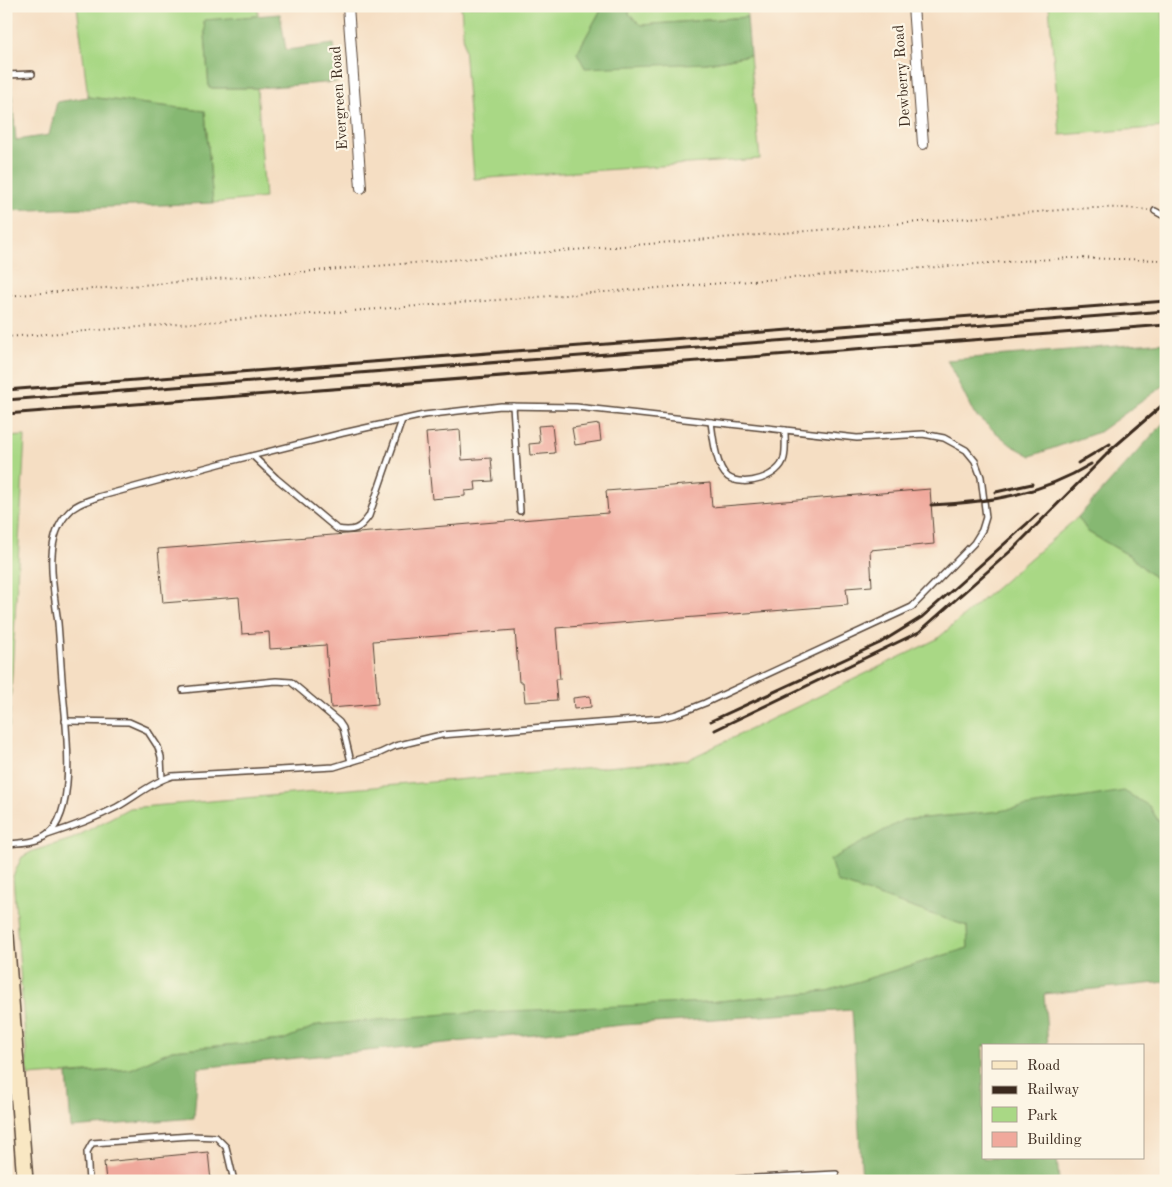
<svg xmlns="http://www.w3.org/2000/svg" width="1172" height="1187" font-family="'Old Standard TT',serif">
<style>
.green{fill:#a9d885;stroke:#728152}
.forest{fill:#86b872;stroke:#607148}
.building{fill:#f0a99c}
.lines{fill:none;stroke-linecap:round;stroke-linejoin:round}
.lane-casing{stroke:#574537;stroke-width:8}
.street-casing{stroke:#574537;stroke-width:12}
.secondary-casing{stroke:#574537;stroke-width:18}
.path{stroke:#574537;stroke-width:2;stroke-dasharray:1 4;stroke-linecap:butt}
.lane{stroke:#fff;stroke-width:5}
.street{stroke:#fff;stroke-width:10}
.secondary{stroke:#f9e7c3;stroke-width:15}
.rail{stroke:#3b2a1e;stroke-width:3}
.labels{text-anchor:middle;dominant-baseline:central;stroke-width:4.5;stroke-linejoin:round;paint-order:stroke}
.street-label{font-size:15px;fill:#3b2a1e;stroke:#fcf5e5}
</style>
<rect width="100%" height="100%" fill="#fcf5e5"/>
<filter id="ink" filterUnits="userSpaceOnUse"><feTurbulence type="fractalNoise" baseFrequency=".02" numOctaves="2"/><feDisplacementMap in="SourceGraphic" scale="10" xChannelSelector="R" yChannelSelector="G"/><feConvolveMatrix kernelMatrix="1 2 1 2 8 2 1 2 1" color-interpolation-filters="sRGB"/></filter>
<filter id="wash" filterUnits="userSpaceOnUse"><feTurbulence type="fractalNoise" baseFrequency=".0096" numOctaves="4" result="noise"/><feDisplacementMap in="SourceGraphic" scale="20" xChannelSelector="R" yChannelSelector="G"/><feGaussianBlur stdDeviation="1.12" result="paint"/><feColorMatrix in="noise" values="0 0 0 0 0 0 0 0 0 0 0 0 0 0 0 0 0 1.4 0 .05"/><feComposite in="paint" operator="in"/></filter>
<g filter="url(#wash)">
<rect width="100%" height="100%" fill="#f5dec3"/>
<g class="green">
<polygon points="77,6 258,6 258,16 204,21 209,88 257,88 265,198 213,203 205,111 88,97"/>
<polygon points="461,6 603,6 577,53 707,63 750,55 760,159 474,179"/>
<polygon points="630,6 746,6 747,17 641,25 629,14"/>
<polygon points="1049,6 1162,6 1166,47 1166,127 1060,135"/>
<polygon points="25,436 9,727 6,729 6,437"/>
<polygon points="1078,517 1088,532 1130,556 1156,579 1166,626 1166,833 1149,806 992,812 903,820 837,882 967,926 968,948 827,991 708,1002 318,1025 283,1040 172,1050 131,1069 28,1076 13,876 22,857 33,851 72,839 129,808 687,760 937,639"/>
</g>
<g class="forest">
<polygon points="603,6 630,6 629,14 641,25 747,17 750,55 707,63 585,68 577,53"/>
<polygon points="280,14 286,50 334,44 338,82 257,88 209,88 204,20"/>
<polygon points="6,86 11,86 16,140 49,135 57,102 88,97 205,111 213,203 6,211"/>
<polygon points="1166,342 1166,384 1099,432 1031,456 1011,445 974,414 947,360"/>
<polygon points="1166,420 1166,626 1156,579 1130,556 1088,532 1078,517"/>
<polygon points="1124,791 1149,806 1166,833 1166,982 1044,994 1048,1046 983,1046 983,1158 1057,1158 1059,1181 862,1181 852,1010 623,1025 198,1068 194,1118 71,1128 67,1074 131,1069 172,1050 283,1040 318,1025 446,1014 708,1002 827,991 968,948 967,926 837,882 830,860 903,820 992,812"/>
</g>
<g id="blocks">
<g class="building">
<polygon points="599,424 601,441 575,445 572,428"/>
<polygon points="552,425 555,453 530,455 529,444 540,443 538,426"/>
<polygon points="460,430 462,460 491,458 493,481 475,482 476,490 465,491 465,496 432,499 426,433"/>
<polygon points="710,483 712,507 930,489 934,544 870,550 872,586 846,588 848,605 556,628 560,679 555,679 557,700 525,702 523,682 519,682 515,630 373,641 378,704 331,708 326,645 270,649 269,632 242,634 239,597 163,603 158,549 608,513 606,491"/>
<polygon points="590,696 591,707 574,709 573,698"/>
<polygon points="208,1152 211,1181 106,1181 104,1162"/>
</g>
</g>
</g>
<g filter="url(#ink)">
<use href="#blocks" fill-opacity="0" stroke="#574537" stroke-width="1"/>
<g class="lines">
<g class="lane-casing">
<g id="lane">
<polyline points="6,75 32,74"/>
<polyline points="1155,211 1166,217"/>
<polyline points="513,406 520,511"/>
<path d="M711 422C713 437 716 468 728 477 744 488 780 477 784 458 786 449 785 439 785 430"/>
<path d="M253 456 276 478 337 529C354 532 360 529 369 516L402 420"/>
<polyline points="183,690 276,681 291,682 339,722 343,728 351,762"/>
<polyline points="65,721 129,722 147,730 158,747 161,757 162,779"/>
<path d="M6 844C19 843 36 843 47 835 78 812 66 726 63 692 61 669 60 646 58 623 54 590 42 540 68 513 75 504 88 501 98 497L223 463 343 433 424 415 501 406 576 407 857 438 923 434 944 438 966 450 975 461 981 477 986 517 982 530 974 543 912 607 705 703 677 714 662 718 441 735 395 746 380 753 334 767 172 776C152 782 135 797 117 807 94 819 72 827 47 835"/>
<polyline points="89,1181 87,1152 92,1143 191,1136 216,1137 226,1147 234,1181"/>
<polyline points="694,1181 836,1174 836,1181"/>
</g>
</g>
<g class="street-casing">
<g id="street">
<polyline points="348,6 361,188"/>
<polyline points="913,6 923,144"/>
</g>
</g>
<g class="secondary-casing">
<polyline id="secondary" points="6,936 25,1181"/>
</g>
<g class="path">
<path d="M6 296 993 216C1044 212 1097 204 1148 210"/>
<polyline points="6,337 1003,262 1071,258 1166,260"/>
</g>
<use href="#lane" class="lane"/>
<use href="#street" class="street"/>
<use href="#secondary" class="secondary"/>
<g class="rail">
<polyline points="6,390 1166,301"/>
<polyline points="6,400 1166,311"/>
<polyline points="6,414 1166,325"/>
<polyline points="1106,454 1166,402"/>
<polyline points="1078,463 1110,444"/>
<polyline points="996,492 1032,484"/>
<path d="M931 505C990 502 1040 495 1091 464"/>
<polyline points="711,721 880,643 922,617 1038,514"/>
<polyline points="715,730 919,632 1014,548 1110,451"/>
</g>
</g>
</g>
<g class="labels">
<g class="street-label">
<text transform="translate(903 76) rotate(-94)">Dewberry Road</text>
<text transform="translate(340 98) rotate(-94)">Evergreen Road</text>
</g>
</g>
<rect width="1172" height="1187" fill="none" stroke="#fcf5e5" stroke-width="25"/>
<rect x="982" y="1044" width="162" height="115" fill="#fcf5e5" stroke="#afa495"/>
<rect x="992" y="1061" width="25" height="8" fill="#f9e7c3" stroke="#afa495"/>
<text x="1027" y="1070" font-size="15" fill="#3b2a1e">Road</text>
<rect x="992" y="1086" width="25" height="8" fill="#3b2a1e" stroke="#afa495"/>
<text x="1027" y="1094" font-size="15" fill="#3b2a1e">Railway</text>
<rect x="992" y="1107" width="25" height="15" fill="#a9d885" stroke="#afa495"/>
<text x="1027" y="1120" font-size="15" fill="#3b2a1e">Park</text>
<rect x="992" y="1132" width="25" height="15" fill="#f0a99c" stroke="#afa495"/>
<text x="1027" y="1144" font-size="15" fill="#3b2a1e">Building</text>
</svg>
